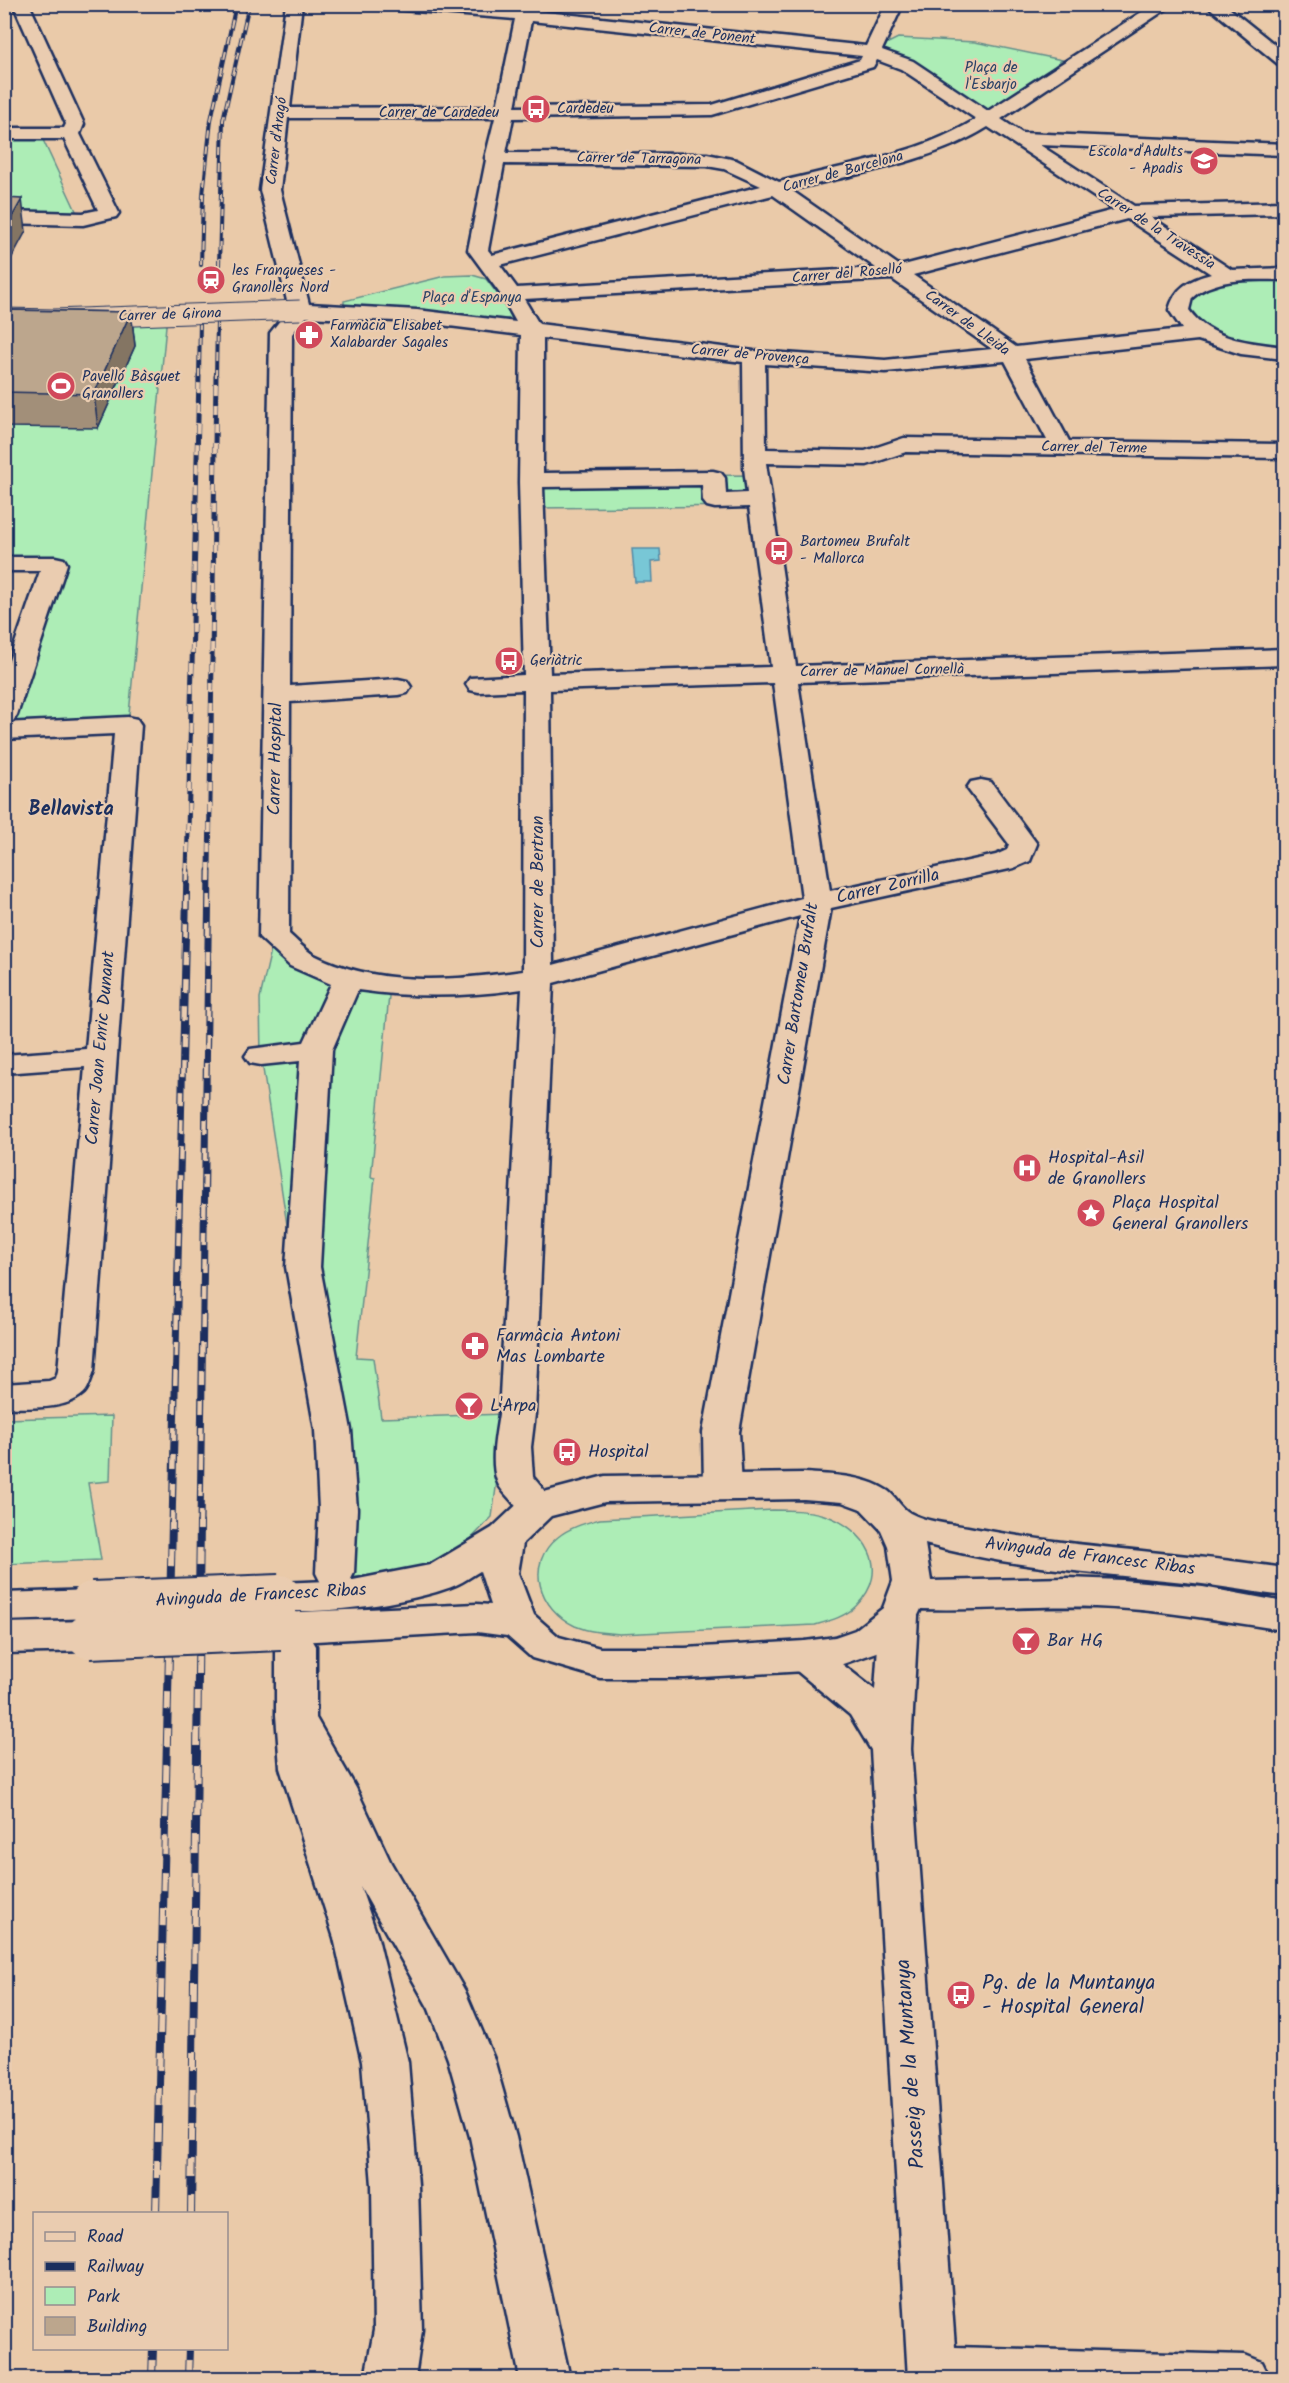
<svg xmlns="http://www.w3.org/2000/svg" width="1289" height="2383" font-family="Kalam,sans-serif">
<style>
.green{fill:#adedb6;stroke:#648e8a;stroke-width:1.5}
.water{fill:#78c7d6;stroke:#538aa6;stroke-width:1.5}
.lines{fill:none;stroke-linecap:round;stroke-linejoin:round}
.street-casing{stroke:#1b2f5e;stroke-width:5}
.secondary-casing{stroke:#1b2f5e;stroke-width:5}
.street{fill:#eaccb0;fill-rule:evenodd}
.secondary{fill:#eaccb0;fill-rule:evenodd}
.rail-far3-casing{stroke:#1b2f5e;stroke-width:4}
.rail-far2-casing{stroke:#1b2f5e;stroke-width:5}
.rail-far1-casing{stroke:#1b2f5e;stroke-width:7}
.rail-casing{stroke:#1b2f5e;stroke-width:8}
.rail-far3{stroke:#eaccb0;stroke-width:2;stroke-dasharray:8;stroke-linecap:butt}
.rail-far2{stroke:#eaccb0;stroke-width:4;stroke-dasharray:10;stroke-linecap:butt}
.rail-far1{stroke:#eaccb0;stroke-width:4.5;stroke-dasharray:14;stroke-linecap:butt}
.rail{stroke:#eaccb0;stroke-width:6;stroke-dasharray:18;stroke-linecap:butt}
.street-bridge-casing{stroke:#1b2f5e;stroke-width:21;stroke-linecap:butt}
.secondary-bridge-casing{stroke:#1b2f5e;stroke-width:48;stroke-linecap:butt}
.street-bridge{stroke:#eaccb0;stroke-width:19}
.secondary-bridge{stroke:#eaccb0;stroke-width:44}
.wall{fill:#a28f79;stroke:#1b2f5e;stroke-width:1.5}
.shaded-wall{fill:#847463;stroke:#1b2f5e;stroke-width:1.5}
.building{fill:#bca68d;stroke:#1b2f5e;stroke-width:1.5}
.labels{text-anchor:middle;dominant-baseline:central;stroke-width:4.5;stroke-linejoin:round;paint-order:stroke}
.far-street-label{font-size:15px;fill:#1b2f5e;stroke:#eaccb0}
.far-park-label{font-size:15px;fill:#2a4267;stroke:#eaccb0}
.far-poi-label{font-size:15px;fill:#1b2f5e;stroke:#eaccb0;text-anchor:start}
.street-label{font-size:18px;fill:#1b2f5e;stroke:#eaccb0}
.poi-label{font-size:18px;fill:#1b2f5e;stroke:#eaccb0;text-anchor:start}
.neighbourhood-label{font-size:20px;font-weight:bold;fill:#1b2f5e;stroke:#eaccb0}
.near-poi-label{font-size:21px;fill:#1b2f5e;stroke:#eaccb0;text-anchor:start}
.near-street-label{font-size:21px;fill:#1b2f5e;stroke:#eaccb0}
</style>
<rect width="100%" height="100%" fill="#eacaa9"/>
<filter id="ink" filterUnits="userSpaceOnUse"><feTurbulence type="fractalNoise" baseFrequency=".0167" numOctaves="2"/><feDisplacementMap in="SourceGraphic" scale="12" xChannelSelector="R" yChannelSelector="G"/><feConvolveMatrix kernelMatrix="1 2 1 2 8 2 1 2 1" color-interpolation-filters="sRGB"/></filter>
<g filter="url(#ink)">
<g class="green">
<polygon points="898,38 975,42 1062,60 995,114 912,67 870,52"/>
<polygon points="5,140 43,140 77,213 5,212"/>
<polygon points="1277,272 1284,273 1284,349 1236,342 1207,333 1181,313 1196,283"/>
<polygon points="472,275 486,279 515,317 490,323 350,309 344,304 344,301 445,276"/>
<polygon points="167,315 128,725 5,731 5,715 54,564 5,564 5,318"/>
<polygon points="756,475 761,506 532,508 531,477"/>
<polygon points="274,937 301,960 390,986 371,1177 375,1178 356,1357 373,1358 381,1418 506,1414 492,1517 462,1548 410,1571 320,1581 329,1497 261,1056 260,998"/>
<polygon points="112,1416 110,1481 88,1483 101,1560 5,1564 5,1419"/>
<path d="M773 1510C790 1510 807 1510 824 1515 865 1528 893 1570 856 1606 845 1617 829 1621 815 1625L620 1634C605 1633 589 1632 575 1626 539 1609 524 1564 558 1537 570 1527 586 1523 600 1519Z"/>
</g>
<polygon class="water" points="632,549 660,549 661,561 651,562 652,582 635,582"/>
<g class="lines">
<g class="street-casing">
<g id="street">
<polygon points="13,4 29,4 84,124 80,134 119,213 116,217 83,225 4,223 4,211 83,213 98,210 64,139 4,139 4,128 64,128 66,124"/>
<path d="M286 4H302L290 108 497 107 515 19 390 9 382 4H457L520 10 524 4H541L536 11 866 46 886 4H903L882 50 913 61 988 111 1154 4H1174L1001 119 1022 133 1284 144V155L1040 145 1134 206 1284 202V214L1151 217 1232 270 1284 268V280C1256 280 1215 276 1192 298L1189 310C1211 341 1250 342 1284 347V359L1241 354 1198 340 1025 359 1069 441 1284 444V458L906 452 867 465 766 463 796 666 1284 649V665L798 682 830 891 996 855 1007 850 1009 844 967 788 971 782 981 780 991 782 1037 844 1030 861 1014 868 831 908 739 1432 742 1486 736 1495 723 1499 710 1495 704 1486 703 1432 800 916 553 983 535 1414 531 1447 533 1477 557 1506 551 1515C534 1521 526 1517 514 1504 509 1497 500 1490 497 1481 490 1461 496 1434 499 1414L522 989C468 997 413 998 358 990L332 1050 320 1267 351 1430 357 1509 354 1573 349 1583 335 1587 321 1583 316 1573 319 1509 315 1430 286 1267 300 1061 261 1065 250 1063 245 1056 250 1049 304 1042 331 984 290 966 259 937 270 333 289 309 260 190ZM531 21 862 56 860 60 712 105 515 107ZM877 60 901 69 976 119C919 155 844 165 779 182L736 160 707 154 506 153 513 118 712 115 873 67ZM288 118H495L485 158 486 160 468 250 501 295 516 322 417 310 309 304 280 190ZM988 127 1114 210 900 266 791 190C854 174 933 162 988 127ZM504 164 707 166 724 169 761 186 492 255 488 250ZM773 195 876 268 517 288 500 265ZM1127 219 1211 274C1189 280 1175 287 1169 310L1182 329 1016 347 913 275ZM892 279 992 349 885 360 754 351 539 324 524 299ZM306 317 417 322 521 335 519 482 524 675 470 678 466 684 470 690 479 692 524 690 523 971C454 981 378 987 314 955 305 950 297 941 289 934L290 702 398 695 407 693 411 687 407 681 398 679 290 686 292 334ZM543 338 743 362 744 468 747 493 726 494 725 478 721 473 713 471 543 473ZM1005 361 1047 440 904 438 865 451 766 449 765 364 885 372ZM702 485 703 501 707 506 715 508 749 507 771 667 550 674 543 487ZM773 683 802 898 553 965 550 690Z"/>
<polygon points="1205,4 1224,4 1284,52 1284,65 1278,64"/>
<polygon points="4,557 55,557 64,559 67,564 17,715 13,721 4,723 4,675 40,571 4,571"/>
<path d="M128 717 137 719 141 725 94 1371C91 1378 89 1388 84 1393 66 1411 28 1407 4 1408V1384L49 1381 56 1378 58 1371 85 1067 4 1073V1055L86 1049 114 734 4 739V723Z"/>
<polygon points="899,1602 913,1606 918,1616 911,1749 955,2347 1245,2355 1262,2362 1270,2378 908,2378 871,1750 850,1715 791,1666 785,1656 791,1646 805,1641 819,1646 875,1690 880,1616 885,1606"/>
<polygon points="296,1631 310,1636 316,1646 316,1718 356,1788 391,1863 465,1991 494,2059 516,2137 570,2378 520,2378 470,2137 448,2059 429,2009 360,1886 378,1938 408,2062 418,2185 422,2330 415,2378 365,2378 374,2330 372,2185 362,2062 334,1938 280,1768 276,1715 276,1646 282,1636"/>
</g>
</g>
<g class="secondary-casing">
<g id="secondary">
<path d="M804 1473C831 1475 864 1475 888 1491 896 1497 901 1508 910 1513 926 1522 950 1524 968 1527 1072 1548 1179 1552 1284 1568V1596C1251 1592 1218 1585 1184 1582 1098 1573 1009 1568 925 1544L931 1581 1067 1578 1122 1580 1203 1587 1284 1602V1630C1221 1621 1159 1609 1095 1607 1037 1605 979 1611 921 1609L913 1626 883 1650 837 1666 805 1671 685 1678H600L532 1658 507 1636 477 1632 280 1643 266 1638 260 1628 266 1618 280 1613 477 1604 491 1605 480 1571C473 1575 465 1581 456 1585 418 1602 305 1619 265 1607L260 1597 265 1587 279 1583 353 1580 430 1565 492 1528 525 1497 605 1476ZM804 1499 842 1502 861 1509 881 1530 888 1546 893 1581 883 1608 855 1630 835 1637 805 1641 685 1648H600L559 1637 534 1615 518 1573 523 1543 551 1516 605 1502Z"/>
<polygon points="92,1590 106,1594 111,1604 106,1614 92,1618 4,1621 4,1593"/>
<polygon points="89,1621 103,1626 109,1636 103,1646 89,1651 4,1653 4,1623"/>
</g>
</g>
<use href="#street" class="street"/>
<use href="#secondary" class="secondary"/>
<g class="rail-far3-casing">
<g id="rail-far3">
<polyline points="201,265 203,195 211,120 236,4"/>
<polyline points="219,266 223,120 249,4"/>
<polyline points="199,377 200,321"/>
<polyline points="216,377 217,321"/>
</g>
</g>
<g class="rail-far2-casing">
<g id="rail-far2">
<polyline points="187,873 199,376"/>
<polyline points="209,873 216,376"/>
</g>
</g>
<g class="rail-far1-casing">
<g id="rail-far1">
<polyline points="172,1525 187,871"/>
<polyline points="200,1525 209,871"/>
</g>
</g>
<g class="rail-casing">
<g id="rail">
<polyline points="156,2214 172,1523"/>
<polyline points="191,2214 200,1523"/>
<polyline points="152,2378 153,2348"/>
<polyline points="188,2378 189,2348"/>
</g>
</g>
<use href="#rail-far3" class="rail-far3"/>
<use href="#rail-far2" class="rail-far2"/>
<use href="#rail-far1" class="rail-far1"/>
<use href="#rail" class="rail"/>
<g class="street-bridge-casing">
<polyline id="street-bridge" points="4,318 54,319 300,310"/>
</g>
<g class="secondary-bridge-casing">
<g id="secondary-bridge">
<polyline points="92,1604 279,1597"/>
<polyline points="89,1636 280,1628"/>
</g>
</g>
<use href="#street-bridge" class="street-bridge"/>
<use href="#secondary-bridge" class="secondary-bridge"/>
</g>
<polygon class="wall" points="4,310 131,312 135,346 98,428 4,427"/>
<g class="shaded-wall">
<polygon points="22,199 26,231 4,272 4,231"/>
<polygon points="131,312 135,346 98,428 94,394"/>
</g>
<g class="building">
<polygon points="4,198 22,199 4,231"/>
<polygon points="4,310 131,312 94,394 4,392"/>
</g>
</g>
<defs>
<g id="bus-disc" transform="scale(1.5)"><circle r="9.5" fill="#d1495b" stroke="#eaccb0"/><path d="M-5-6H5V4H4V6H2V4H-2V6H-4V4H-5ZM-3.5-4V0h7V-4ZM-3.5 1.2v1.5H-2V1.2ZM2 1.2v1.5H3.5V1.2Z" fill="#fff"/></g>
<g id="school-disc" transform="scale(1.5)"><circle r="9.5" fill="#d1495b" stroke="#eaccb0"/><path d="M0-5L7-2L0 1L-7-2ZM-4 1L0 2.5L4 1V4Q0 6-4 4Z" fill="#fff"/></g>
<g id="station-disc" transform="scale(1.5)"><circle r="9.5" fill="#d1495b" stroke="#eaccb0"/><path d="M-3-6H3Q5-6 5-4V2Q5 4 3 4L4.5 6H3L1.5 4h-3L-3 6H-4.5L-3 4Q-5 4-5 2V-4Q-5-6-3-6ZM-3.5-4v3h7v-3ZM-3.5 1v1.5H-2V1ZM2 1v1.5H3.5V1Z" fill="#fff"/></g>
<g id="pharmacy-disc" transform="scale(1.5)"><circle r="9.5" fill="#d1495b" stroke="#eaccb0"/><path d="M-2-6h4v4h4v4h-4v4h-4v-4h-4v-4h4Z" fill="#fff"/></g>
<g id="stadium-disc" transform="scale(1.5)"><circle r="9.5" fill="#d1495b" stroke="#eaccb0"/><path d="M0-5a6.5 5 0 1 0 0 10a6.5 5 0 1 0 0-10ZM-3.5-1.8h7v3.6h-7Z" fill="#fff"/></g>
<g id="hospital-disc" transform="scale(1.5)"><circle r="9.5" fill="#d1495b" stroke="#eaccb0"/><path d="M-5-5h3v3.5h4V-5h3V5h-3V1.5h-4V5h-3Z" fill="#fff"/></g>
<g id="sight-disc" transform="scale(1.5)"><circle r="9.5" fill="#d1495b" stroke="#eaccb0"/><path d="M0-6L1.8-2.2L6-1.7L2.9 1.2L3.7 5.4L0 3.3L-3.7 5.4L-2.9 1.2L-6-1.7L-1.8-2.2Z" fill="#fff"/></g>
<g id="bar-disc" transform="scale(1.5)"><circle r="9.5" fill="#d1495b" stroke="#eaccb0"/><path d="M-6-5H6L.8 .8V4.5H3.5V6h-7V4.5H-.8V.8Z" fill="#fff"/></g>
</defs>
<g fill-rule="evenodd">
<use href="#bus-disc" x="536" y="109"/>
<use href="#school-disc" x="1204" y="161"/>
<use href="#station-disc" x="211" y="280"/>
<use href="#pharmacy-disc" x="309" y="335"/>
<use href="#stadium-disc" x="61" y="386"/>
<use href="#bus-disc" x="779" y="551"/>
<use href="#bus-disc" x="509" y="661"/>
<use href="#hospital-disc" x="1027" y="1168"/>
<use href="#sight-disc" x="1091" y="1213"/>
<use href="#pharmacy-disc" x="475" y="1346"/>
<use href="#bar-disc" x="469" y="1406"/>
<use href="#bus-disc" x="567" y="1452"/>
<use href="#bar-disc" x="1026" y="1641"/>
<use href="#bus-disc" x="961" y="1995"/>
</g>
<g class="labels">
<g class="far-street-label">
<text transform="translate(702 34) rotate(6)">Carrer de Ponent</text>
<text x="439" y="113">Carrer de Cardedeu</text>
<text transform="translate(277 141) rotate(-83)">Carrer d'Aragó</text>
<text transform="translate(639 159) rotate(1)">Carrer de Tarragona</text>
<text transform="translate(843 172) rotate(-15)">Carrer de Barcelona</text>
<text transform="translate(1156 229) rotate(33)">Carrer de la Travessia</text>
<text transform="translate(847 274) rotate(-5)">Carrer del Roselló</text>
<text transform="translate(170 315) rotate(-2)">Carrer de Girona</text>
<text transform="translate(967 323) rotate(36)">Carrer de Lleida</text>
<text transform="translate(750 355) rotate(5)">Carrer de Provença</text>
<text transform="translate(1094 448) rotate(1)">Carrer del Terme</text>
<text transform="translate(882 671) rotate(-1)">Carrer de Manuel Cornellà</text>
</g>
<g class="far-park-label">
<text x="991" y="68">Plaça de<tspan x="991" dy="17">l'Esbarjo</tspan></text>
<text x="472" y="298">Plaça d'Espanya</text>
</g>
<g class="far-poi-label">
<text x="557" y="109">Cardedeu</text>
<text x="1183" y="152" text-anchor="end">Escola d'Adults<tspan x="1183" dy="17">- Apadis</tspan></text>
<text x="232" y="271">les Franqueses -<tspan x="232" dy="17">Granollers Nord</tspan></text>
<text x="330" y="326">Farmàcia Elisabet<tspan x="330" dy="17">Xalabarder Sagales</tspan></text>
<text x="82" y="377">Pavelló Bàsquet<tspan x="82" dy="17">Granollers</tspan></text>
<text x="800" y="542">Bartomeu Brufalt<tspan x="800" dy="17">- Mallorca</tspan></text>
<text x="530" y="661">Geriàtric</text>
</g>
<g class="street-label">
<text transform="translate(276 759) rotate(-89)">Carrer Hospital</text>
<text transform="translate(538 882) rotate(-90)">Carrer de Bertran</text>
<text transform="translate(888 887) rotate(-13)">Carrer Zorrilla</text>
<text transform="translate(799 994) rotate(-81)">Carrer Bartomeu Brufalt</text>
<text transform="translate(101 1048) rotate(-85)">Carrer Joan Enric Dunant</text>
<text transform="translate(1090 1557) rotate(7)">Avinguda de Francesc Ribas</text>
<text transform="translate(261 1596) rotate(-3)">Avinguda de Francesc Ribas</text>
</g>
<g class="poi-label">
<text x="1048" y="1158">Hospital-Asil<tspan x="1048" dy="21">de Granollers</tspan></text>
<text x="1112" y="1203">Plaça Hospital<tspan x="1112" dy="21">General Granollers</tspan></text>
<text x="496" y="1336">Farmàcia Antoni<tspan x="496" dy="21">Mas Lombarte</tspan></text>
<text x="490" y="1406">L'Arpa</text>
<text x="588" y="1452">Hospital</text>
<text x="1047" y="1641">Bar HG</text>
</g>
<g class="neighbourhood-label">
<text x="71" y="810">Bellavista</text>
</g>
<g class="near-poi-label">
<text x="982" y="1983">Pg. de la Muntanya<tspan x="982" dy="24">- Hospital General</tspan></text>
</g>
<g class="near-street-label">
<text transform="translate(911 2064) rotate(-94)">Passeig de la Muntanya</text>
</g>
</g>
<rect width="1289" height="2383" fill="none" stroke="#eaccb0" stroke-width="24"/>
<rect x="12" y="12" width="1265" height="2359" fill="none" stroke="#1b2f5e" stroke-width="2" filter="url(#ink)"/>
<rect x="33" y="2212" width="195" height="138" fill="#eaccb0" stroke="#978d8f" stroke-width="1.5"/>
<rect x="45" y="2232" width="30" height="9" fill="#eaccb0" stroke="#978d8f" stroke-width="1.5"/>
<text x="87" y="2242" font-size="18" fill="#1b2f5e">Road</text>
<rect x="45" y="2262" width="30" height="9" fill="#1b2f5e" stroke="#978d8f" stroke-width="1.5"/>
<text x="87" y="2272" font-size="18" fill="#1b2f5e">Railway</text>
<rect x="45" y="2287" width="30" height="18" fill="#adedb6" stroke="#978d8f" stroke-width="1.5"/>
<text x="87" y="2302" font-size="18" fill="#1b2f5e">Park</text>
<rect x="45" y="2317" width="30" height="18" fill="#bca68d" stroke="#978d8f" stroke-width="1.5"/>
<text x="87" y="2332" font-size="18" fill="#1b2f5e">Building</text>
</svg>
